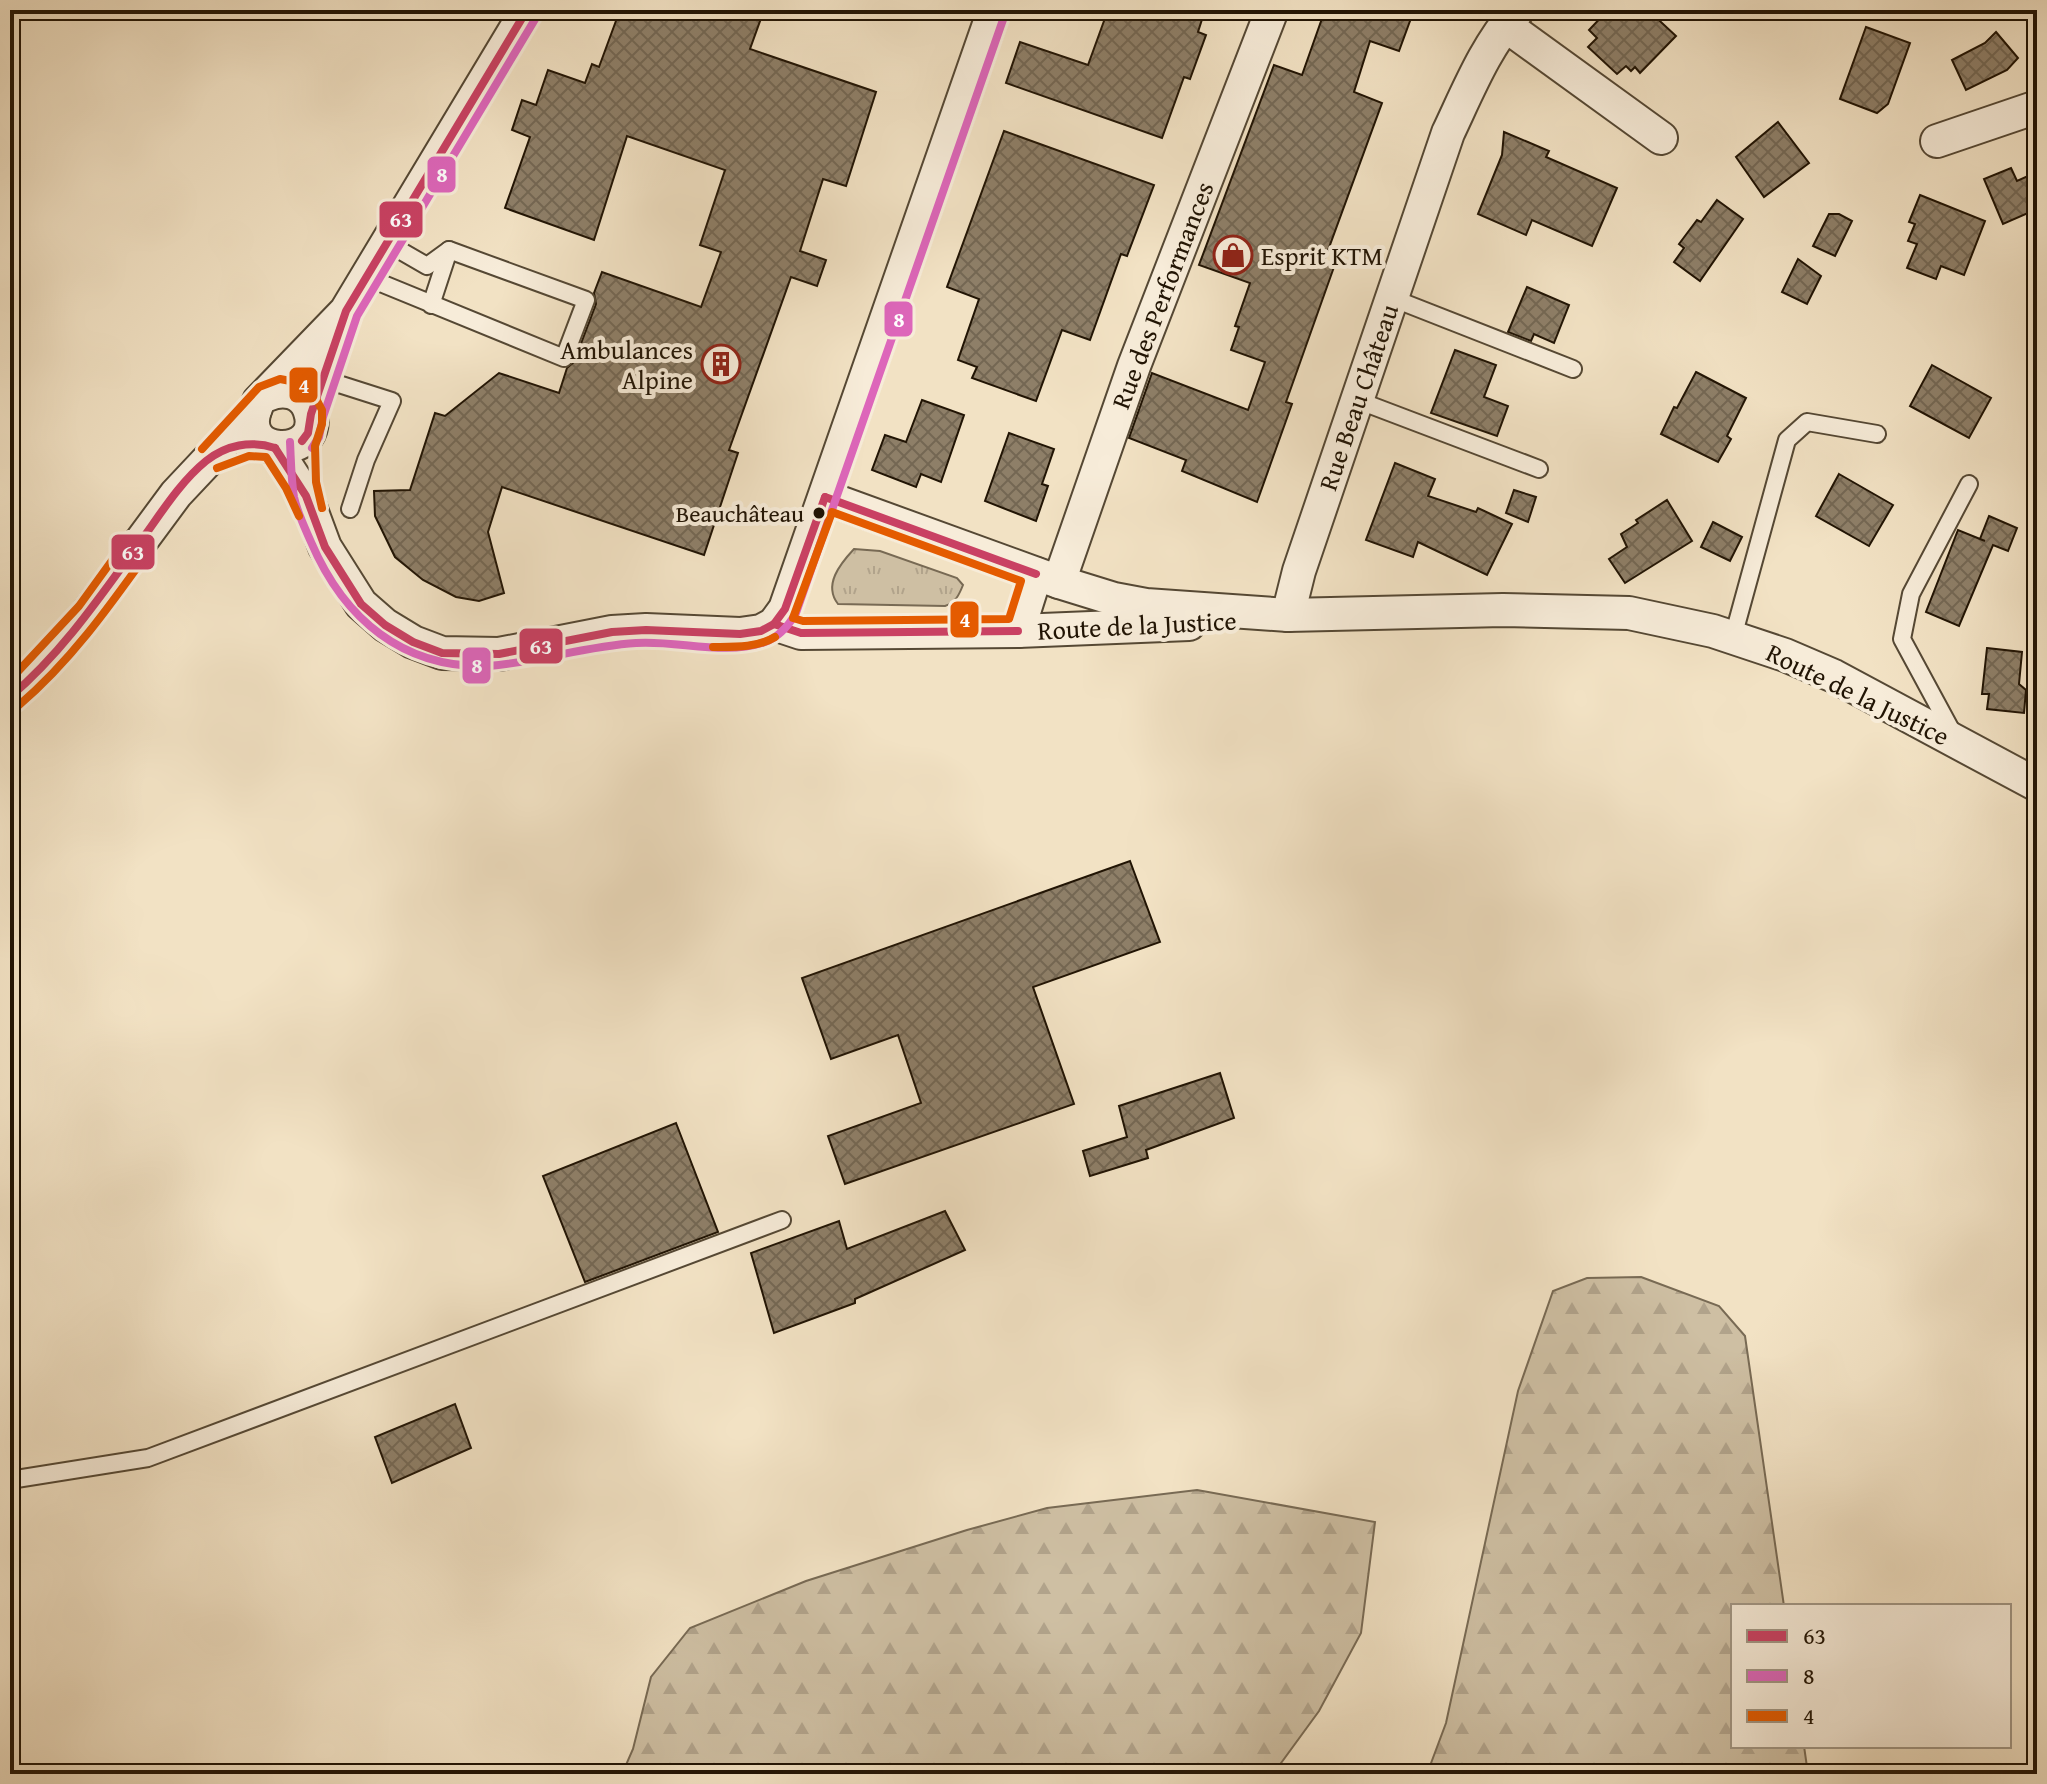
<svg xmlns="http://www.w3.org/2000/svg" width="2047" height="1784" font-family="'Gentium Book Plus',serif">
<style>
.grass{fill:url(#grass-tufts);stroke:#786a54;stroke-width:2}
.forest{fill:url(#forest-firs);stroke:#786a54;stroke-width:2}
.building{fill:url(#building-cross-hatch);stroke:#211404;stroke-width:2}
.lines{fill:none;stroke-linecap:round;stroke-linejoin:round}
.service-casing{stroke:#554834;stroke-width:20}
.minor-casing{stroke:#554834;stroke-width:36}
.service{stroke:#f7ecd9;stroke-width:16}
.minor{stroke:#f7ecd9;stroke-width:32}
.bus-1-casing{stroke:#f7ecd9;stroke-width:14}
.bus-2-casing{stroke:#f7ecd9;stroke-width:14}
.bus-3-casing{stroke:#f7ecd9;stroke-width:14}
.bus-1{stroke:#c94163;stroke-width:8}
.bus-2{stroke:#dd66ba;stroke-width:8}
.bus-3{stroke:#e45b00;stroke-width:8}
.bus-dot{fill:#211404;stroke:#f7ecd9;stroke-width:3}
.labels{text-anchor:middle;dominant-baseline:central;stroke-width:8;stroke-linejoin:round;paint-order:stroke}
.bus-label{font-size:24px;fill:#211404;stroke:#f7ecd9;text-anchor:end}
.poi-label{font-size:26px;fill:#211404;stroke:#f7ecd9;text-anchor:start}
.street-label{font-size:26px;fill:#211404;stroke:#f7ecd9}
.line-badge{stroke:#f7ecd9;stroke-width:3}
.badge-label{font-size:22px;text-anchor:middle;font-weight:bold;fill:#fff}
</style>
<defs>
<pattern id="grass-tufts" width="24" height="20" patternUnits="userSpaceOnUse" patternTransform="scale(2)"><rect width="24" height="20" fill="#cebfa3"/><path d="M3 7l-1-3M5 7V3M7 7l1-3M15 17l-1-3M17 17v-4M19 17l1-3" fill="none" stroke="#b1a38b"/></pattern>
<pattern id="forest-firs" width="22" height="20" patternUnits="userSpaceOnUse" patternTransform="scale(2)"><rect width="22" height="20" fill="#cebfa3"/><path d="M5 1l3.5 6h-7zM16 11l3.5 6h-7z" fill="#b1a38b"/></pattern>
<pattern id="building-cross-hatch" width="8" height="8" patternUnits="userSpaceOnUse" patternTransform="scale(2)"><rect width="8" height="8" fill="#8e7f68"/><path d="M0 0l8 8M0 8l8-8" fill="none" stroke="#746753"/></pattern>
</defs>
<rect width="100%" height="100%" fill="#f2e2c4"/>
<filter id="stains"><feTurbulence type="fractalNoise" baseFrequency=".0025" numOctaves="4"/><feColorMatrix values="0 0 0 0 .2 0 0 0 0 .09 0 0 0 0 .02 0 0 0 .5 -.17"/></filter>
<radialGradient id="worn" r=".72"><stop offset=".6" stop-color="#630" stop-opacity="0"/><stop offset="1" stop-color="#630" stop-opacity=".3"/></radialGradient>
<path class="grass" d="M854 549 880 551 957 578 963 585C959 595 956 602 945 606L838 604C823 585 840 564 854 549Z"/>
<g class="forest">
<polygon points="1641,1277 1719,1306 1745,1336 1784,1606 1733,1606 1733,1746 1804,1746 1808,1774 1427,1774 1446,1723 1518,1391 1553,1291 1587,1278"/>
<polygon points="1197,1490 1375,1522 1361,1633 1319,1711 1273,1774 622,1774 633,1749 651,1677 690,1628 806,1581 967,1530 1047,1508"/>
</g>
<g class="building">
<polygon points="620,10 764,10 750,49 876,92 846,186 823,179 800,251 826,260 817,286 791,277 729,450 738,453 704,555 502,487 488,532 504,593 479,601 456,597 423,580 395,557 375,516 374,491 410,490 435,413 445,416 499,373 559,393 567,368 574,362 596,304 594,293 602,272 701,307 721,252 700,245 725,170 627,136 594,240 505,208 530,137 512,130 522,100 536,105 548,70 585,83 592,64 599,67"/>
<polygon points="1108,10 1205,10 1198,32 1206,35 1190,79 1184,77 1162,138 1006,83 1020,42 1088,65"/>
<polygon points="1325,10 1414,10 1399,51 1370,41 1354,92 1382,103 1323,264 1334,267 1286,402 1292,404 1257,502 1182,471 1186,460 1129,438 1152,373 1248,410 1265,362 1231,350 1239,327 1235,326 1250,283 1199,265 1274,65 1302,75"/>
<polygon points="1608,10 1648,10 1676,36 1640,73 1635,67 1631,71 1626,66 1617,74 1588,47 1597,38 1589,30"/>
<polygon points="1866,27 1910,43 1888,104 1877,113 1840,99"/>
<polygon points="1996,32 2018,58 2007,70 1966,90 1952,60 1985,43"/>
<polygon points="1778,122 1809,163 1764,197 1736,157"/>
<polygon points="1004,131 1154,185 1127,256 1121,254 1090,340 1062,330 1036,401 972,378 977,367 958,360 979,299 947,287"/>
<polygon points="1504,132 1549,151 1546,157 1617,188 1592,246 1532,220 1526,235 1478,214 1502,155"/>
<polygon points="2011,168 2017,181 2037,172 2037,209 2003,224 1984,179"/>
<polygon points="1920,195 1985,221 1964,275 1941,266 1936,279 1907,268 1917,244 1908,241 1915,224 1909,222"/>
<polygon points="1717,200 1743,219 1700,281 1674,262 1684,248 1679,244 1697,220 1701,222"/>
<polygon points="1829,214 1839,214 1852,221 1835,256 1813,246"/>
<polygon points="1798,259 1821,276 1807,304 1782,292"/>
<polygon points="1527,287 1569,305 1554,343 1534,334 1531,341 1508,332"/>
<polygon points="1455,350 1496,365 1484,397 1508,406 1497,436 1431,413"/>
<polygon points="1932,365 1991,398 1969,438 1910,406"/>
<polygon points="1696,372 1746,398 1727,436 1731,439 1718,462 1661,434 1674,407 1677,408"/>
<polygon points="922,400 964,415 941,482 921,474 916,487 872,470 885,435 906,442"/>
<polygon points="1009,433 1054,449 1042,484 1048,486 1036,521 985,501"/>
<polygon points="1395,463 1435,479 1428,496 1476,512 1478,508 1512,524 1487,575 1418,542 1413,557 1366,540"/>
<polygon points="1839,474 1893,505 1869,546 1816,516"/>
<polygon points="1514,490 1536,497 1528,522 1506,513"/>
<polygon points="1667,500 1692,541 1625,583 1609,559 1627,547 1621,534 1638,523 1636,520"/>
<polygon points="1989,516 2017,528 2008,551 1993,545 1959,626 1926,612 1958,530 1985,541 1980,539"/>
<polygon points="1713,522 1742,537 1730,561 1701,547"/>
<polygon points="1987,648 2022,652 2019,684 2026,690 2024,713 1987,709 1989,694 1982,694"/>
<polygon points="1130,861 1160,942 1033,987 1074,1104 845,1184 828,1136 921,1103 898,1035 831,1059 802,978"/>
<polygon points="1220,1073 1234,1118 1146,1150 1148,1158 1090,1176 1083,1151 1127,1137 1119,1106"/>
<polygon points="676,1123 718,1232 585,1282 543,1176"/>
<polygon points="945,1211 965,1250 855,1299 855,1303 774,1333 751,1253 839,1221 847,1249"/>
<polygon points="455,1404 471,1448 392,1483 375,1437"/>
</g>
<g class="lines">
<g class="service-casing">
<g id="service">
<polyline points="366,277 564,358 586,300 449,250 427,266 387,243"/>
<polyline points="1392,298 1573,369"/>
<polyline points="431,305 449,250"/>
<polyline points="323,379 392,401 366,460 350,509"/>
<polyline points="1357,400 1539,469"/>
<polyline points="1733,637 1787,440 1807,422 1877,434"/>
<polyline points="1955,737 1902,639 1911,594 1969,484"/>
<polyline points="10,1480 148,1458 782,1220"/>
</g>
</g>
<g class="minor-casing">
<g id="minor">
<polyline points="1505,25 1661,138"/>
<polyline points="1937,141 2037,107"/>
<path d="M267 395C283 388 302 391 309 409 329 461 228 461 259 401L346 311 527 10"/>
<polyline points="311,414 342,323"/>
<polyline points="275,448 306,496 325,547 361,604 385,625 413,642 442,653 499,654 612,632 646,630 740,634 761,631 774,624 785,609 994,10"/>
<polyline points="825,497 1059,582 1114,599 1146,605 1288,615 1503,610 1629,613 1713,631 1785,655 1834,676 2037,785"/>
<polyline points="1059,582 1134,366 1272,10"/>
<path d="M1288 615 1299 571 1448 133C1468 91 1486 45 1518 10"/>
<polyline points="774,624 801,633 1018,631 1189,624"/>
<polyline points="1018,631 1036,574"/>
<polyline points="10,697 50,657 88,613 176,494 255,410"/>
</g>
</g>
<use href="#service" class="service"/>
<use href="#minor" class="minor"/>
<g class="bus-1-casing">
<g id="bus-1">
<polyline points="302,441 308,433 311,414 346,311 527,10"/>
<polyline points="275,448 306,496 325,547 361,604 385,625 413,642 442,653 499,654 612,632 646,630 740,634 761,631 774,624 785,609 825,497"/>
<polyline points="825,497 1036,574"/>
<polyline points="774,624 801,633 1018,631"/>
<path d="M10 697C62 653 100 597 140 542 160 515 179 483 206 461 226 445 251 440 275 448"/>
</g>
</g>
<g class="bus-2-casing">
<g id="bus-2">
<path d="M290 442C291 460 291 479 294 497 297 512 305 528 311 542 344 619 403 669 489 666 538 662 586 646 636 643 678 640 724 656 765 642 779 637 789 625 796 613L1005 14"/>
<polyline points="312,448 319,437 323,417 357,316 537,16"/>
</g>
</g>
<g class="bus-3-casing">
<g id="bus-3">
<polyline points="202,449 259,387 280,379 301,383 312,391 322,410 322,424 315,446 316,482 322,508"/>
<polyline points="217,468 249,456 266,457 286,488 299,516"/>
<polygon points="832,512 1021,581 1009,619 803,621 793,618"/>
<path d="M713 647C734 647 757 648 775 637"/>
<polyline points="10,680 79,606 129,537"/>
<path d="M18 706C70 662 109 607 149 551"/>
</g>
</g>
<use href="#bus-1" class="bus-1"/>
<use href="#bus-2" class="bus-2"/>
<use href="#bus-3" class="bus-3"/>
</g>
<defs>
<g id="shop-ring" transform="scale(2)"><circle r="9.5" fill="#f7ecd9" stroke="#8f2418" stroke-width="1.5"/><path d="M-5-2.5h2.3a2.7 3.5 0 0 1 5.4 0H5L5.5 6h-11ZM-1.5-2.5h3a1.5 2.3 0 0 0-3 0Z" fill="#8f2418"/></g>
<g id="building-ring" transform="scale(2)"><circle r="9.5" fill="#f7ecd9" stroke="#8f2418" stroke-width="1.5"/><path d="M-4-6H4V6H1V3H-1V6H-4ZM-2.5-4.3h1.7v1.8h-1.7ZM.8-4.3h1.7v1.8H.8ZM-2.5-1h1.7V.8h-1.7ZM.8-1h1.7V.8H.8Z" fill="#8f2418"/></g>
</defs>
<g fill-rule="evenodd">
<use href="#shop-ring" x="1233" y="255"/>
<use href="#building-ring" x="721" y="364"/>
</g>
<circle class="bus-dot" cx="819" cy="513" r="7"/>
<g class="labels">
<g class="bus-label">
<text x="804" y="513">Beauchâteau</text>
</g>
<g class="poi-label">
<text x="1261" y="255">Esprit KTM</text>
<text x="693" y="349" text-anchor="end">Ambulances<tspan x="693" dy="30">Alpine</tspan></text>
</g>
<g class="street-label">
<text transform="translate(1162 295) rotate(-69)">Rue des Performances</text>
<text transform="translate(1358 397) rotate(-71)">Rue Beau Château</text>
<text transform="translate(1137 625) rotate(-3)">Route de la Justice</text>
<text transform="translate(1858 694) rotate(26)">Route de la Justice</text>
</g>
</g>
<g class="line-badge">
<rect x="426" y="155" width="31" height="39" rx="8" fill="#dd66ba"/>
<rect x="378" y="200" width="46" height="39" rx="8" fill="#c94163"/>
<rect x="883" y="300" width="31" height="38" rx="8" fill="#dd66ba"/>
<rect x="288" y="366" width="31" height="38" rx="8" fill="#e45b00"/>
<rect x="110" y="533" width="46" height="38" rx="8" fill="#c94163"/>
<rect x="949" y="600" width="31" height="39" rx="8" fill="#e45b00"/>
<rect x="518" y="627" width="46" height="38" rx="8" fill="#c94163"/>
<rect x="461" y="646" width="31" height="39" rx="8" fill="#dd66ba"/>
</g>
<g class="badge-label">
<text x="442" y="182">8</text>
<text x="401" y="227">63</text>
<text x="899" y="327">8</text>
<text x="304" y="393">4</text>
<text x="133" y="560">63</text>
<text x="965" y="627">4</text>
<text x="541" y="654">63</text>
<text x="477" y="673">8</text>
</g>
<rect width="2047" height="1784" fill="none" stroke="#f2e2c4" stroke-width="40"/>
<rect x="12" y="12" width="2023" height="1760" fill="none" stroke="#211404" stroke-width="4"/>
<rect x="20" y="20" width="2007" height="1744" fill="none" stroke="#211404" stroke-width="2"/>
<rect x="1731" y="1604" width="280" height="144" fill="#f7ecd9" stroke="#a19684" stroke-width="2"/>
<rect x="1747" y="1630" width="40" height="12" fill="#c94163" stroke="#a19684" stroke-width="2"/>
<text x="1803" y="1644" font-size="24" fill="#211404">63</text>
<rect x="1747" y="1670" width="40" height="12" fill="#dd66ba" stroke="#a19684" stroke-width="2"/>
<text x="1803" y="1684" font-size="24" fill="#211404">8</text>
<rect x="1747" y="1710" width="40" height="12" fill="#e45b00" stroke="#a19684" stroke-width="2"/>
<text x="1803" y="1724" font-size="24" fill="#211404">4</text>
<rect width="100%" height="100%" filter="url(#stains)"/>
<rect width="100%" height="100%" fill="url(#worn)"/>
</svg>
